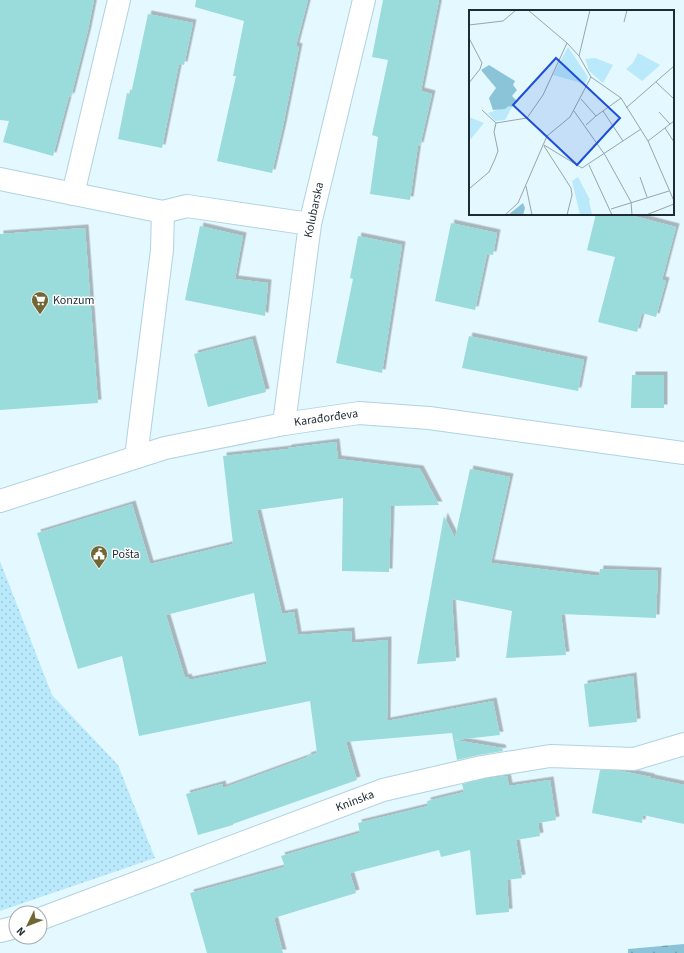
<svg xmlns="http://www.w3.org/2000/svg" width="684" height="953" font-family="'Source Sans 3',sans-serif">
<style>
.forest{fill:url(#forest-firs)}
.park{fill:url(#park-dots)}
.building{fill:#9adbdc;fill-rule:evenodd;filter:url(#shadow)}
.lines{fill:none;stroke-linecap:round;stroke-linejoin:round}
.minor-casing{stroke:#b1d2de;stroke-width:24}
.minor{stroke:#fff;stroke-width:22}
.labels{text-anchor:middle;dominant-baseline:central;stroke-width:3;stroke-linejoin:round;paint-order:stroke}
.street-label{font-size:12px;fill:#1e2b30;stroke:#fff}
.poi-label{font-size:12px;fill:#1e2b30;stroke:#fff;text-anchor:start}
.inset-road{fill:none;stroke:#95a6ac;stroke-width:1}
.view{fill:#1d4ed8;fill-opacity:0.15;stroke:#1d4ed8;stroke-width:2}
.inset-edge{fill:none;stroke:#1e2b30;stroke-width:2}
</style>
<defs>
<pattern id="forest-firs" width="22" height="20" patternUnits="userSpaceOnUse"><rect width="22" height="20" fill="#8bc4d8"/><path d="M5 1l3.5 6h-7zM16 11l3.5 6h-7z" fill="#719fb0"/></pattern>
<pattern id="park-dots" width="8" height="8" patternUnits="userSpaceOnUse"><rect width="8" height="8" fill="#b9e9fa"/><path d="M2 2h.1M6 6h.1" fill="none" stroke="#9fc8d7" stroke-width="1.8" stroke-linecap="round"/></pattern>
<filter id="shadow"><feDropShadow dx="3.5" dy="-3.5" stdDeviation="0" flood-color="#0004"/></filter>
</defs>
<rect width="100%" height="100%" fill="#e4f8ff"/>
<polygon class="forest" points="684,944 684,953 628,953 628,949"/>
<polygon class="park" points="0,561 52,695 118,765 155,858 0,911"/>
<g class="building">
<polygon points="0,0 94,0 88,30 71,97 69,96 53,156 3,142 9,121 0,120"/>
<polygon points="196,0 308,0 296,46 299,47 283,126 272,173 217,161 236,76 233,76 244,21 195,7"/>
<polygon points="383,0 439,0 421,91 432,94 420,146 418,145 410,200 370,194 378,137 372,135 388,60 372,57"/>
<polygon points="148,14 193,23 184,65 179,64 162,148 118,139 127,93 131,94"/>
<polygon points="596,214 626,214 676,227 662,280 666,281 656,317 642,313 637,332 598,322 615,257 587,250"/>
<polygon points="451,223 497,233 493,255 487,254 475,310 435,301"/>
<polygon points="200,226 243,236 235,279 268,283 265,316 185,300"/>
<polygon points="85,228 98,403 0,410 0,234"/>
<polygon points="358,236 402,245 382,373 336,363 353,279 350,278"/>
<polygon points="469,336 584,360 578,391 462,368"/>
<polygon points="252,339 266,392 208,407 194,354"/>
<polygon points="632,375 664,375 664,408 631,408"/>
<path d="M336 442 338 459 420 469 439 505 391 506 389 572 342 571 343 498 257 510 282 614 294 612 298 635 351 631 352 643 388 640 387 721 493 701 500 735 455 740 502 748 503 751 479 755 457 760 452 733 346 742 357 780 233 824V825L198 835 186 794 222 784 223 788 308 757 307 756 317 753 310 701 139 736 122 656 78 669 37 533 132 504 150 564 233 544 223 456 288 449V448ZM254 593 267 664 189 680 188 677 185 678 166 615Z"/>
<polygon points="470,469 510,477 491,563 599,576 600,569 658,571 656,618 561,614 566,655 506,658 512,611 452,599 456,661 417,664 444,516 455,538"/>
<polygon points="633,676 637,722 589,727 584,684"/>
<polygon points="600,770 621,771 651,777 651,778 684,785 684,824 643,815 642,823 592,813"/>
<polygon points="507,776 509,786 550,780 556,820 538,823 540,836 516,840 522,878 507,880 509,912 476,915 470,850 441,857 439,850 350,873 356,893 274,918 283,953 207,953 190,893 285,867 281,856 360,833 358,823 428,806 427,801 464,792 462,784 484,779"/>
</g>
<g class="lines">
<g class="minor-casing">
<g id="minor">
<polyline points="0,179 163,212 162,250 136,457"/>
<polyline points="73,194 119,0"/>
<polyline points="163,212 187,206 310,224"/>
<polyline points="284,424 310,224 364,0"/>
<polyline points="0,501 165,448 284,424 359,413 429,418 684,453"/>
<polyline points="40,919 383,790 482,767 550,756 634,759 684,744"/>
<polyline points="0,931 16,927"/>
</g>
</g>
<use href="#minor" class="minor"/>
</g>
<defs>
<g id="supermarket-pin" transform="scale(0.9)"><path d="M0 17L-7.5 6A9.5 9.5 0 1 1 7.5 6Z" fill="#716734" stroke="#fff"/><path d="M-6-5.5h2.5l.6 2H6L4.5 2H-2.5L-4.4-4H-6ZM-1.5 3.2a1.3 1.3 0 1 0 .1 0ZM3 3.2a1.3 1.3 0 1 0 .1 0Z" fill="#fff"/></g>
<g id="civic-pin" transform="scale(0.9)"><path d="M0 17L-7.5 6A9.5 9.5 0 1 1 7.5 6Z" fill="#716734" stroke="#fff"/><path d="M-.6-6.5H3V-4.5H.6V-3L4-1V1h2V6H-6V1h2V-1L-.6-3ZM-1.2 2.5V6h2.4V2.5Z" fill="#fff"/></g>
</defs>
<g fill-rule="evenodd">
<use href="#supermarket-pin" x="40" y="300"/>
<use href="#civic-pin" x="99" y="554"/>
</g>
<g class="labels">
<g class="street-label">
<text transform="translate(314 210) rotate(-78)">Kolubarska</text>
<text transform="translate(326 418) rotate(-8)">Karađorđeva</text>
<text transform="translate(355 801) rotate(-21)">Kninska</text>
</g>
<g class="poi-label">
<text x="53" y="300">Konzum</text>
<text x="112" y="554">Pošta</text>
</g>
</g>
<g transform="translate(469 10)">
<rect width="205" height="205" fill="#e4f8ff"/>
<path d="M40 96 43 97 36 110 26 111 19 103ZM0 107 15 113 0 131Z" fill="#b9e9fa"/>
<path d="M20 55 46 71 44 75 48 80 43 86 48 91 43 97 40 96 36 99 24 100 20 88 27 78 12 60ZM54 193 56 198 54 205H39Z" fill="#8bc4d8"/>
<path d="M99 37 119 67 116 74 84 65ZM169 43 191 55 173 71 157 59 164 53ZM126 48 144 55 134 73 120 61 117 51 116 49Z" fill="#b9e9fa"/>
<path d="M109 167 121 190 120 191 123 204 111 205 103 171Z" fill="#b9e9fa"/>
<path class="inset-road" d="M59 0 98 33 110 46 122 67 152 88 179 131 205 191M155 12 158 0M0 15 34 11 47 0M0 28 13 53 11 59 0 73M110 46 121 0M187 72 205 89M112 89 127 106 152 88M157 98 205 56M13 100 27 113M105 101 136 145 162 192 163 205M134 101 154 131M190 102 201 114M58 108 78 126M117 115 127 106M196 118 205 132M179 131 205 111M75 135 113 158 172 119M75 136 102 178 103 185 98 205M120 155 143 205M171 167 178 187M57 176 63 205M1 178 20 162 26 149 29 141 25 122 27 113 58 108 74 85 98 33M142 199 200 181M36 205 49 193 78 126 101 107 122 67M177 205 205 194"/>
<path class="view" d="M87 48 151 108 108 155 44 95Z"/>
<rect width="205" height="205" class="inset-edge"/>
</g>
<g transform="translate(28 925) rotate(227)"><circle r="19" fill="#ffffff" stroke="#a5aaac"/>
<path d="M0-3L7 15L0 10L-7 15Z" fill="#716734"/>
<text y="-6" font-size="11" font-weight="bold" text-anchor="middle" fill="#1e2b30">N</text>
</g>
</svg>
